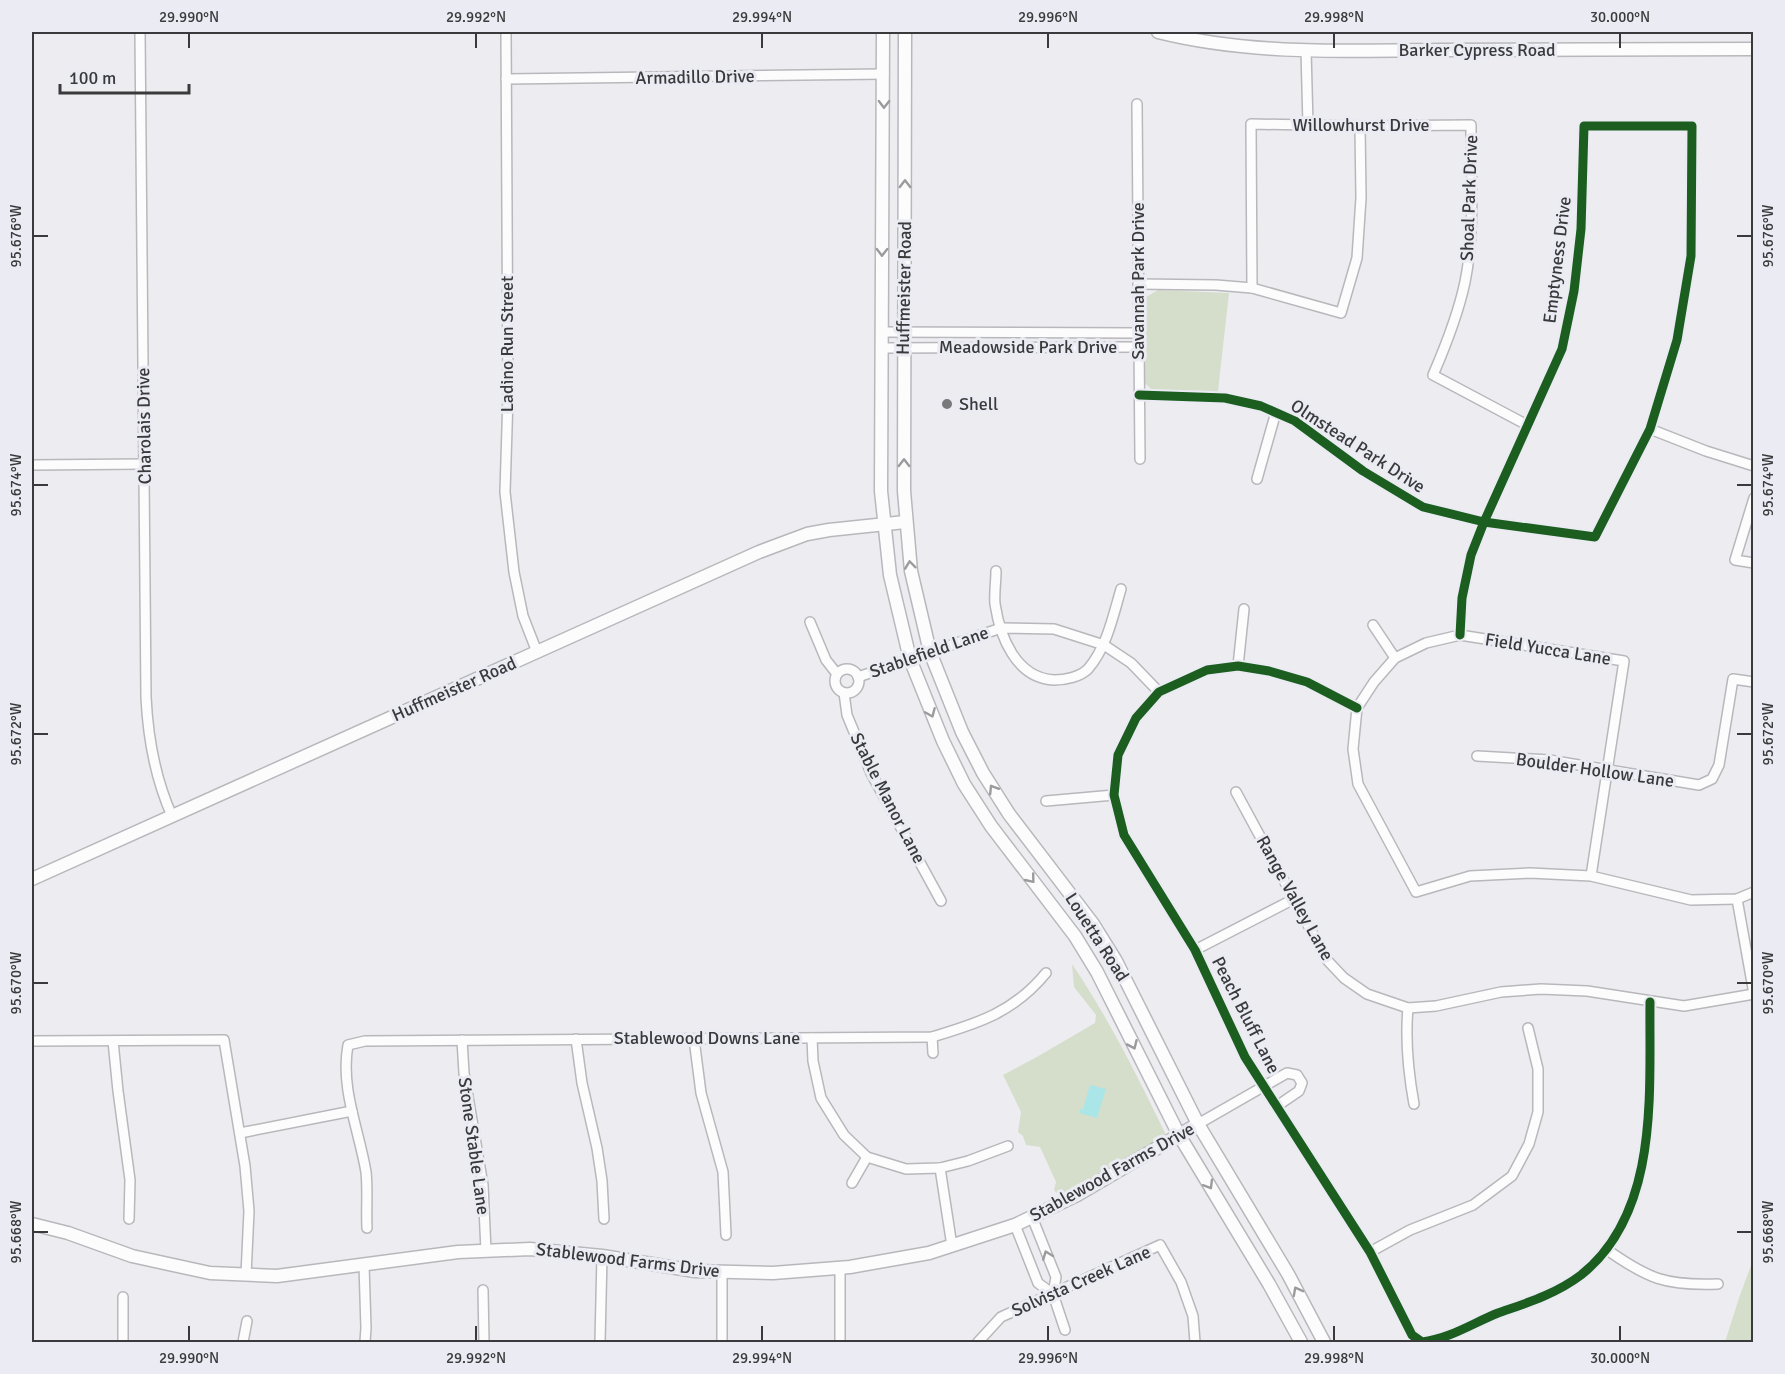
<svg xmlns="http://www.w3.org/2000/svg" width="1785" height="1374" font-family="Signika,sans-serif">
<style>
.green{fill:#d5deca}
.water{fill:#aae5e8}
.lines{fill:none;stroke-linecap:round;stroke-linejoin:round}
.street-casing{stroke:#b8b8bc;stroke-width:12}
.secondary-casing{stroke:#b8b8bc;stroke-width:15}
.street{stroke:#fcfcfd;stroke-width:9}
.secondary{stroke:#fcfcfd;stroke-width:12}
.cycleway-casing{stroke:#ebebf3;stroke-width:13}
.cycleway{stroke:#1b5e20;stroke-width:9}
.oneway{stroke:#9b9b9d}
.ticks{fill:none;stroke:#3a3a3d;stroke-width:2}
.poi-dot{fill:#79797c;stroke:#ebebf3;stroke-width:2}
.labels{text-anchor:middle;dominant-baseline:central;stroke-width:6;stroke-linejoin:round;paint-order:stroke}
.street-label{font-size:18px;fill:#3a3a3d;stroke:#ebebf3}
.poi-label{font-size:18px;fill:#3a3a3d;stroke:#ebebf3;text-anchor:start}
.neatline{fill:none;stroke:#3a3a3d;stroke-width:2}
.ticks-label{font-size:15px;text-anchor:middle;fill:#3a3a3d}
</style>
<rect width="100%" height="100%" fill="#ededf1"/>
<g class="green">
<polygon points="1158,290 1229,293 1218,391 1152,390 1145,383 1146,297"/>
<path d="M1072 964C1109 1019 1138 1077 1167 1137L1061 1199 1054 1190 1056 1182 1040 1147 1026 1145 1023 1136 1018 1132 1021 1112 1003 1075 1035 1058 1095 1023 1096 1015 1074 987Z"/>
<polygon points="1753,1260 1753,1342 1725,1342 1739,1298"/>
</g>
<polygon class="water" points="1090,1085 1106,1089 1097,1118 1079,1113 1080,1109 1083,1109"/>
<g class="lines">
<g class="street-casing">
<g id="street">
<path d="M140 32 146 697C148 739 155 778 172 816"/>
<polyline points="506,32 508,396 505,492 514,572 523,616 537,652"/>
<polyline points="1306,50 1308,125"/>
<polyline points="506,79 884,74"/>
<polyline points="1137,104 1140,459"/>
<polyline points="1138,284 1216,285 1252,288 1341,313 1357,258 1361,198 1360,126"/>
<path d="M1252 288 1251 124 1360 126 1471 125C1471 174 1475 234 1465 282 1458 315 1446 345 1433 375L1527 425"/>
<polyline points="881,332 1138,333"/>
<polyline points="881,348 1138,347"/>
<polyline points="1139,395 1225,398 1261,406 1295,421 1363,471 1423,507 1484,522 1595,537 1650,429 1677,340 1691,256 1692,126 1584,126 1581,229 1574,291 1562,349 1484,522 1471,555 1462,598 1460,635"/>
<polyline points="1650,429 1706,451 1754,466"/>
<polyline points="32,465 144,464"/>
<polyline points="1257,479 1276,412"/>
<polyline points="1754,498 1735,560 1754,563"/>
<path d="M996 571C996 582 994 593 995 604 1000 637 1016 678 1054 680 1065 680 1080 677 1088 669 1107 647 1113 616 1121 589"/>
<polyline points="810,622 826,660 837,674"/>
<polyline points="1373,625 1395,658"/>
<polyline points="1238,666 1244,609"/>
<circle cx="847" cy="681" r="12"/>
<polyline points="858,677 1001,628 1054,629 1104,645 1131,663 1159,692"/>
<polyline points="844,693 847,715 871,773 941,901"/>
<path d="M1357 708 1307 682 1269 671 1238 666 1207 670 1159 692 1136 718 1118 755 1114 795 1124 835 1195 950 1245 1057 1370 1252 1412 1335 1422 1342C1449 1339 1473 1323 1498 1313 1527 1303 1556 1294 1581 1275 1660 1212 1649 1093 1650 1002"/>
<polyline points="1477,756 1549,760 1699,785 1712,779 1719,765 1733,679 1754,682"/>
<polyline points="1236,792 1327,960 1344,978 1367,994 1408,1008 1436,1006 1501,992 1541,989 1587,991 1684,1006 1754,994"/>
<polyline points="1046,801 1114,795"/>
<polyline points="1591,876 1624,661 1460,635 1426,643 1395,658 1374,682 1357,708 1353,749 1358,784 1416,892 1470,876 1530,873 1591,876 1691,900 1737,899 1754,892"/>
<polyline points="1737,899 1754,994"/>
<polyline points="1195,950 1294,899"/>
<path d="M1408 1008C1405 1041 1408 1071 1414 1104"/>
<polyline points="932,1037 933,1053"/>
<polyline points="812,1038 813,1061 821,1098 844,1135 867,1157 906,1169 940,1168 968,1161 1008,1146"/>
<polyline points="576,1039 582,1083 597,1148 602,1181 604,1219"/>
<polyline points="694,1039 701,1093 723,1172 726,1235"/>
<polyline points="462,1040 464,1073 483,1185 486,1251"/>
<polyline points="32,1041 224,1040 245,1166 249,1211 246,1275"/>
<polyline points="113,1041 118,1091 130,1180 129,1219"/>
<polyline points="1198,1124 1287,1073 1297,1075 1302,1083 1299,1091 1277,1106"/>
<polyline points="240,1133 352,1111"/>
<polyline points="940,1168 952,1246"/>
<polyline points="852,1183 867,1157"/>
<polyline points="1032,1217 1056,1277 1053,1294 1065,1330"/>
<polyline points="1015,1225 1038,1283 1053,1294"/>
<path d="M367 1228C366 1210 368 1190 366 1172 359 1130 340 1088 348 1045L365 1041 932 1037C979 1023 1014 1012 1046 973"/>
<path d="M1606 1249C1648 1279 1666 1286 1718 1284"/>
<polyline points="1370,1252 1410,1230 1473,1205 1512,1176 1529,1144 1538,1112 1538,1069 1528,1028"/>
<polyline points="364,1265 366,1328 365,1342"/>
<polyline points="483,1290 484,1342"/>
<polyline points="123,1297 123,1342"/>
<polyline points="243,1342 247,1321"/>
<polyline points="600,1342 602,1256"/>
<polyline points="722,1342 722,1271"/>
<polyline points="840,1342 840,1268"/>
<polyline points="978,1342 1001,1317 1160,1245 1181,1282 1193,1316 1195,1342"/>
</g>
</g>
<g class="secondary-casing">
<g id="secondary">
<polyline points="883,32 881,491 890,575 910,659 943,741 964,784 991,826 1075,936 1097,972 1179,1135 1269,1284 1301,1342"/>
<polyline points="905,32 904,491 911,571 930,652 962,732 983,773 1009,814 1093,924 1116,961 1198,1124 1288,1274 1324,1342"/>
<path d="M1158 32C1250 55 1345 51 1439 50 1544 50 1649 49 1754 49"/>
<polyline points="32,879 759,552 807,534 829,530 905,522"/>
<polyline points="32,1224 68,1233 132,1256 210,1273 277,1276 458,1252 530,1249 602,1256 695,1271 773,1273 850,1267 929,1253 1015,1225 1077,1195 1198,1124"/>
</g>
</g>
<use href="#street" class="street"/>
<use href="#secondary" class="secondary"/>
<g class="cycleway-casing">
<g id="cycleway">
<polyline points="1139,395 1225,398 1261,406 1295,421 1363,471 1423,507 1484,522 1595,537 1650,429 1677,340 1691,256 1692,126 1584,126 1581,229 1574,291 1562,349 1484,522 1471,555 1462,598 1460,635"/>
<path d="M1357 708 1307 682 1269 671 1238 666 1207 670 1159 692 1136 718 1118 755 1114 795 1124 835 1195 950 1245 1057 1370 1252 1412 1335 1422 1342C1449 1339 1473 1323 1498 1313 1527 1303 1556 1294 1581 1275 1660 1212 1649 1093 1650 1002"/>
</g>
</g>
<use href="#cycleway" class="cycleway"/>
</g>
<defs><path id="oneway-chevron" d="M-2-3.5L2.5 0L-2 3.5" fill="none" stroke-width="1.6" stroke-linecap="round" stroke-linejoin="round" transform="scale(1.5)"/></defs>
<g class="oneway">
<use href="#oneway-chevron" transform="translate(884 104) rotate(91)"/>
<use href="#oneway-chevron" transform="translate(905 184) rotate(-90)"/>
<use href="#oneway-chevron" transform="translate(882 252) rotate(91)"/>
<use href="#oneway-chevron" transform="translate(904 463) rotate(-90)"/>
<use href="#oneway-chevron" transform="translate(910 565) rotate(-97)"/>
<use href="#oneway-chevron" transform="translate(931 713) rotate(67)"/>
<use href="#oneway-chevron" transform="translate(993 789) rotate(-122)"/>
<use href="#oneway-chevron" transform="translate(1031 879) rotate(51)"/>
<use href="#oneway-chevron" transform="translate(1133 1045) rotate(66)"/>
<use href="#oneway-chevron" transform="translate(1209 1185) rotate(59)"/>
<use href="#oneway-chevron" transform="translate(1047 1255) rotate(-111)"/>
<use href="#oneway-chevron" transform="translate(1297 1291) rotate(-118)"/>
</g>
<path class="ticks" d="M189 33V48M476 33V48M762 33V48M1048 33V48M1334 33V48M1620 33V48M33 236H48M1737 236H1752M33 485H48M1737 485H1752M33 734H48M1737 734H1752M33 983H48M1737 983H1752M33 1232H48M1737 1232H1752M189 1326V1341M476 1326V1341M762 1326V1341M1048 1326V1341M1334 1326V1341M1620 1326V1341"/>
<circle class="poi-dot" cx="947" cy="404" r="6"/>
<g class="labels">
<g class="street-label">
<text x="1477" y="50">Barker Cypress Road</text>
<text transform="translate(695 77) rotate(-1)">Armadillo Drive</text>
<text x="1361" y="125">Willowhurst Drive</text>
<text transform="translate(1469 198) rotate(-88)">Shoal Park Drive</text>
<text transform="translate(1557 260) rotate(-83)">Emptyness Drive</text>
<text transform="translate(1138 281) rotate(-90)">Savannah Park Drive</text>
<text transform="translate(904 288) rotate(-89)">Huffmeister Road</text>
<text transform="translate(507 344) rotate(-90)">Ladino Run Street</text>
<text x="1028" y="347">Meadowside Park Drive</text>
<text transform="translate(144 426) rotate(-91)">Charolais Drive</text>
<text transform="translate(1358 446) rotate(33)">Olmstead Park Drive</text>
<text transform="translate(1548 649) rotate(9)">Field Yucca Lane</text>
<text transform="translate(929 652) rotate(-19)">Stablefield Lane</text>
<text transform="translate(454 689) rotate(-24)">Huffmeister Road</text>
<text transform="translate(1595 770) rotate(8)">Boulder Hollow Lane</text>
<text transform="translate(888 798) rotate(63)">Stable Manor Lane</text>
<text transform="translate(1295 898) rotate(61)">Range Valley Lane</text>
<text transform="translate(1097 937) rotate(57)">Louetta Road</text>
<text transform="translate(1246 1015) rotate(63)">Peach Bluff Lane</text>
<text x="707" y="1038">Stablewood Downs Lane</text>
<text transform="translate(474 1146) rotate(82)">Stone Stable Lane</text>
<text transform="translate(1112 1172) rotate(-29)">Stablewood Farms Drive</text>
<text transform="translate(628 1260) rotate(7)">Stablewood Farms Drive</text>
<text transform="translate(1081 1281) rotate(-24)">Solvista Creek Lane</text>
</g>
<g class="poi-label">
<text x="959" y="404">Shell</text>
</g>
</g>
<rect width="1785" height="1374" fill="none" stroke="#ebebf3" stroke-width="66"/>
<path d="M60 84v9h129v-9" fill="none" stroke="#3a3a3d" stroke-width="3"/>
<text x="69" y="84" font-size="18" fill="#3a3a3d" stroke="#ebebf3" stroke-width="4.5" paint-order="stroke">100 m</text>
<rect x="33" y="33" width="1719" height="1308" class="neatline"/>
<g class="ticks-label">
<text x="189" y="22">29.990°N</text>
<text x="476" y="22">29.992°N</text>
<text x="762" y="22">29.994°N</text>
<text x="1048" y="22">29.996°N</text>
<text x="1334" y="22">29.998°N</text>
<text x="1620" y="22">30.000°N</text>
<text transform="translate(1768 236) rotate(-90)" y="5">95.676°W</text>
<text transform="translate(16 236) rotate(-90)" y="5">95.676°W</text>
<text transform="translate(1768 485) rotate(-90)" y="5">95.674°W</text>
<text transform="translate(16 485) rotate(-90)" y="5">95.674°W</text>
<text transform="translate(1768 734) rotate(-90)" y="5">95.672°W</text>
<text transform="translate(16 734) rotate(-90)" y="5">95.672°W</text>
<text transform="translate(1768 983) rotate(-90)" y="5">95.670°W</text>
<text transform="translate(16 983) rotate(-90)" y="5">95.670°W</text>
<text transform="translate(1768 1232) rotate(-90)" y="5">95.668°W</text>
<text transform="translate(16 1232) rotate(-90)" y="5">95.668°W</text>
<text x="189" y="1363">29.990°N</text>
<text x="476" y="1363">29.992°N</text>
<text x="762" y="1363">29.994°N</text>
<text x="1048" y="1363">29.996°N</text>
<text x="1334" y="1363">29.998°N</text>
<text x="1620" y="1363">30.000°N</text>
</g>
</svg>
